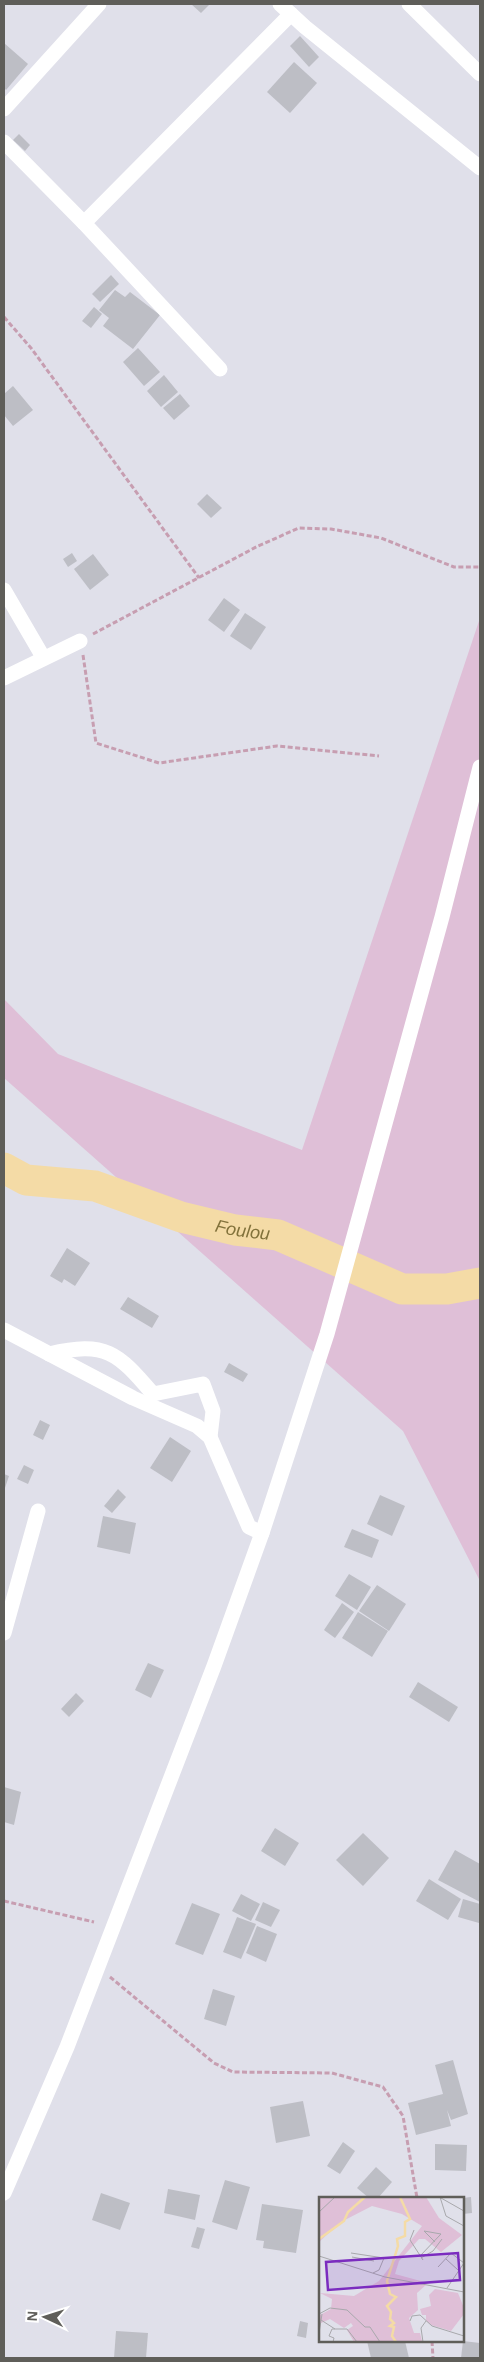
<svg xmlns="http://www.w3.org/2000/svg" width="484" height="2362" font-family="Helvetica,sans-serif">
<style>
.green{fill:#dfbfd7}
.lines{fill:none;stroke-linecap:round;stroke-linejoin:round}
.river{stroke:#f4dba6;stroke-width:31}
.building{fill:#bdbec5}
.path{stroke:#c79eb1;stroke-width:3;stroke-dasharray:5 2.5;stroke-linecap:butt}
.minor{stroke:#fff;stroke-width:15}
.labels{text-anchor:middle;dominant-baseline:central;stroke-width:4;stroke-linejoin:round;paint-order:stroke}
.water-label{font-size:18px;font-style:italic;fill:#82723b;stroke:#fff}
.inset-river{fill:none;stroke:#f4dba6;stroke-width:2.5}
.inset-road{fill:none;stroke:#a8a8ac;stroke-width:1}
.view{fill:#7b2cbf;fill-opacity:0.15;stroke:#7b2cbf;stroke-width:2.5}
.inset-edge{fill:none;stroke:#5f5e59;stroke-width:2.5}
</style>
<rect width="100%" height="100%" fill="#e0e0ea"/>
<polygon class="green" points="480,618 480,1581 403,1431 4,1078 4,999 58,1054 302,1150"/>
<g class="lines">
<path class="river" id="s1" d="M4 1168 26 1180 95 1186 181 1217 235 1230 278 1235 402 1289H447L480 1283"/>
</g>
<g class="building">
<polygon points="191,4 210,4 201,13"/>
<polygon points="300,36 319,57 309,67 290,46"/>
<polygon points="4,43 28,64 6,90 4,88"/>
<polygon points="294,62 317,83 290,113 267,92"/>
<polygon points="19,134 30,145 25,151 13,140"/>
<polygon points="111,275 119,284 100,302 92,294"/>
<polygon points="115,290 125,297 130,292 160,315 133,349 103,326 109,318 99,310"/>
<polygon points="94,307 102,314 91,328 82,321"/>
<polygon points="138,348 160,372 144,386 123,362"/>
<polygon points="164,375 178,392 161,407 147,391"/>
<polygon points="13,386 33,410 13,426 4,415 4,394"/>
<polygon points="180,394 190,406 174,420 163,408"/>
<polygon points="207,494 222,508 211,518 197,504"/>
<polygon points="72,553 77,561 68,567 63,559"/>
<polygon points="93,554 109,575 90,590 74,569"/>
<polygon points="224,598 240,610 224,632 208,620"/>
<polygon points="245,613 266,627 251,650 230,636"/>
<polygon points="67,1248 90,1263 75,1286 64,1279 62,1283 50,1276"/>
<polygon points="128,1297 159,1316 152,1328 120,1309"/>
<polygon points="229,1363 248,1374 243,1382 224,1372"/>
<polygon points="40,1420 50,1425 43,1440 33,1435"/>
<polygon points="170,1437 191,1451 172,1482 150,1468"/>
<polygon points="24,1465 34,1470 28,1484 17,1479"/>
<polygon points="4,1474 9,1476 4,1491"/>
<polygon points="118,1489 126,1497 112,1513 104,1506"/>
<polygon points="380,1495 405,1506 392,1536 367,1524"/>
<polygon points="103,1516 136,1523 130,1554 97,1547"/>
<polygon points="352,1529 379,1540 372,1558 344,1547"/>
<polygon points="349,1574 371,1587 357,1610 335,1596"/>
<polygon points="377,1585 406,1604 389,1631 359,1611"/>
<polygon points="342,1603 354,1612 335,1638 324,1630"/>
<polygon points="358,1612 388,1631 372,1657 342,1638"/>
<polygon points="148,1663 164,1670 151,1698 135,1690"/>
<polygon points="418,1682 458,1707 449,1722 409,1697"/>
<polygon points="76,1693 84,1701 69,1717 61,1709"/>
<polygon points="4,1787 21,1792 14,1825 4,1822"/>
<polygon points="275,1828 299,1843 285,1866 261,1851"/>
<polygon points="363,1833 389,1858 363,1886 336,1860"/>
<polygon points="455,1850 480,1864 480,1902 438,1880"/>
<polygon points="429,1879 461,1899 448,1920 416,1901"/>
<polygon points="241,1894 260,1904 251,1921 232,1911"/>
<polygon points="463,1899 480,1904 479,1923 458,1917"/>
<polygon points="263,1902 280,1910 271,1927 255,1920"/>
<polygon points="192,1903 220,1914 203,1955 175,1944"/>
<polygon points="237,1917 256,1924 241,1959 223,1952"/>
<polygon points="257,1926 277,1934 266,1962 246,1953"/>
<polygon points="213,1989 235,1996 226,2026 204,2019"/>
<polygon points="453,2060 468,2114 451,2120 447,2110 451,2126 416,2135 408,2103 443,2094 435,2065"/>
<polygon points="303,2101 310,2136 276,2143 270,2107"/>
<polygon points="343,2142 355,2151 340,2174 327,2166"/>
<polygon points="435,2144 467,2145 466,2171 435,2170"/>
<polygon points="376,2167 392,2182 378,2198 369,2198 357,2188"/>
<polygon points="225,2180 250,2187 237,2230 212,2222"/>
<polygon points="168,2189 200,2195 195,2220 164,2213"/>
<polygon points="101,2193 130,2203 120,2230 92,2220"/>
<polygon points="471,2197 472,2213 463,2214 463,2198"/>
<polygon points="262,2204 303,2210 296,2253 263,2248 264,2241 256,2240"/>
<polygon points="197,2227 205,2229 199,2249 191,2247"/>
<polygon points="300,2321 308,2323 306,2338 297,2336"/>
<polygon points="116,2331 148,2333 146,2358 114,2358"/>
<polygon points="367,2341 405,2341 409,2358 371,2358"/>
<polygon points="463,2341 480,2343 480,2358 461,2358"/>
</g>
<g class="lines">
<g class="path">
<polyline points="4,317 31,348 199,578"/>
<polyline points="93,634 258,546 299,528 331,529 381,538 454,567 480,567"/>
<polyline points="83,655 96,743 159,763 277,746 379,756"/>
<polyline points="4,1901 94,1922"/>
<polyline points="110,1977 214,2063 233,2072 332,2073 383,2087 403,2116 417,2198"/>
<polyline points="432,2341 433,2358"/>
</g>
<g class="minor">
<polyline points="280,4 305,27 480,168"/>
<polyline points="409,4 480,74"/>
<polyline points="4,109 99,4"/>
<polyline points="4,142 84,223 220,369"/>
<polyline points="84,223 291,14"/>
<polyline points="4,590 43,657"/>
<polyline points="4,678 80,641"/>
<polyline points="4,1330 133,1398 197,1426 210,1437 249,1527 262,1533"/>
<path d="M49 1354C106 1341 117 1352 153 1394L203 1384 213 1411 210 1437"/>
<polyline points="4,1633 38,1511"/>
<polyline points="4,2193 67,2047 214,1666 262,1533 327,1334 442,917 480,767"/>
</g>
</g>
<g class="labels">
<g class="water-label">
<text stroke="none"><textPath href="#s1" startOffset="249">Foulou</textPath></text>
</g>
</g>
<g transform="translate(319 2197)">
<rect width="145" height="145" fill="#e0e0ea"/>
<path d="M0 0H107L120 21 143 38 122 55 106 42H100L80 64 76 77 109 86 98 96 99 113 90 121 95 136H101L103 144 114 145H35L28 133 34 129 32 126 25 131 11 122 0 127 1 118 12 112 13 102 1 96 35 99 60 84 103 29 83 17 53 9 22 25 0 45ZM116 92 139 96 145 111V117L132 134 112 128 107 124V118H103L101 112 112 109 110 98Z" fill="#dfbfd7"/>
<path class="inset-river" d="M0 42 25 24 29 15 46 0M77 145 73 139 75 130 71 129 75 126 71 122 72 115 68 109 77 100 71 97 68 84 79 49 78 42 86 39V25L91 22 81 0"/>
<path class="inset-road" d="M121 0 127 19 145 29M122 1 145 14M0 15 16 0M95 33 91 43 104 63M105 34 116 45M32 56 65 61 60 73 54 76M0 59 66 80 145 95M101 59 122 37 105 34M33 60 55 64M102 61 114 54 123 42M127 62 139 73M119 70 132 56 145 66M128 91 145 66M0 117 11 111 28 113 46 130H51L61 145M2 123 16 132M91 124 93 119 101 118 113 129 145 139M0 136 3 117M14 145 15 141 10 139 13 132H28L38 145M104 145 102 131 107 124"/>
<path class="view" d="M139 56 141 83 9 93 7 65Z"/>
<rect width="145" height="145" class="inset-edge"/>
</g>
<rect width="484" height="2362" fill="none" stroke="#5f5e59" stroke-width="10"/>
<g transform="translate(45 2317) rotate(274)" stroke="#ffffff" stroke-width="4" paint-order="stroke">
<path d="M0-4L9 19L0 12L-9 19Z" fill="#5f5e59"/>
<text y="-8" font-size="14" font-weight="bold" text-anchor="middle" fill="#5f5e59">N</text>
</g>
</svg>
